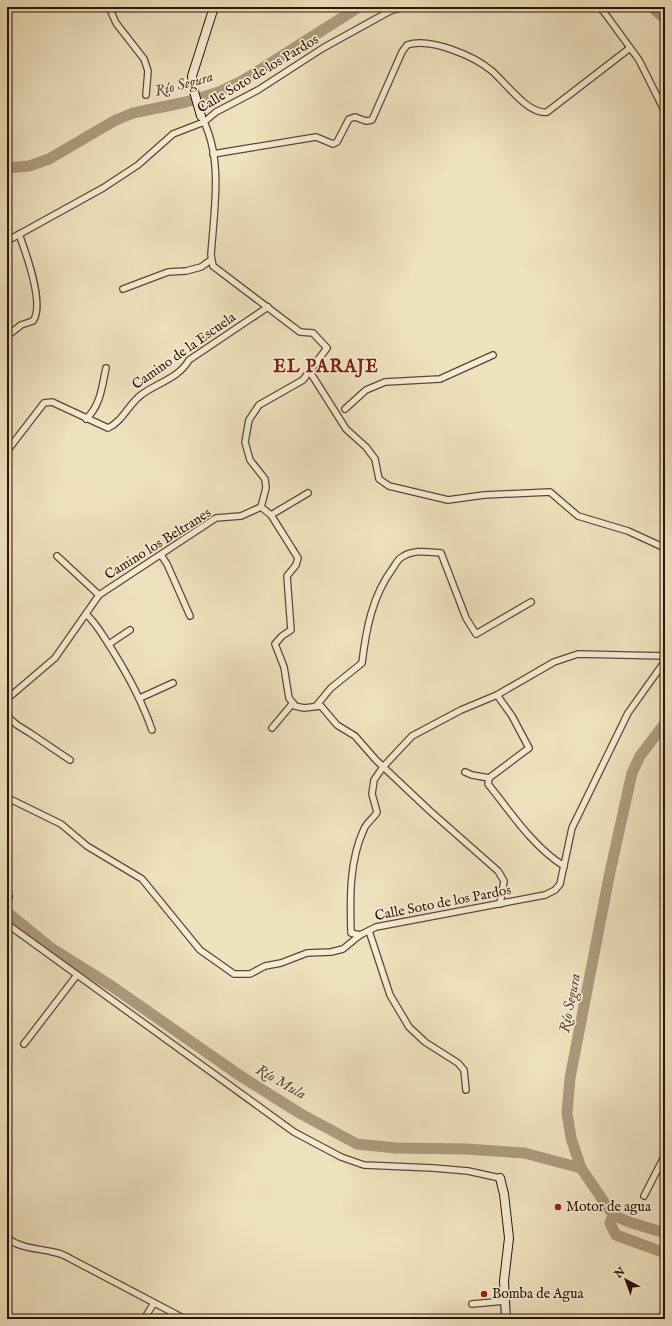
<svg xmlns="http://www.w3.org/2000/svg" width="672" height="1326" font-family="'IM FELL English',serif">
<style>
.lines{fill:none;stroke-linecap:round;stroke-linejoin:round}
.river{stroke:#ad9b80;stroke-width:11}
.street-casing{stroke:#5d4635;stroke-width:8}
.secondary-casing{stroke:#2c1207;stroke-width:10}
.street{stroke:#f5ecd5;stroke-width:5.5}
.secondary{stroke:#f5ecd5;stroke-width:8}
.poi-dot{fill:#8f2418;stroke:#f5ecd5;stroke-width:1.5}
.labels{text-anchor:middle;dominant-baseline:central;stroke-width:3.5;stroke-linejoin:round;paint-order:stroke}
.street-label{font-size:14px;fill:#2c1207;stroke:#f5ecd5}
.poi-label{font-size:14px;fill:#2c1207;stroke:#f5ecd5;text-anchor:start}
.water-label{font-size:15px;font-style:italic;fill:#604937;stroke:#f5ecd5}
.district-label{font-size:18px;font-weight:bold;letter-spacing:1px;fill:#7a1f14;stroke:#f5ecd5}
</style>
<rect width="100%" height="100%" fill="#efe2be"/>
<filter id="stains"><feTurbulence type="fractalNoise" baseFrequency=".005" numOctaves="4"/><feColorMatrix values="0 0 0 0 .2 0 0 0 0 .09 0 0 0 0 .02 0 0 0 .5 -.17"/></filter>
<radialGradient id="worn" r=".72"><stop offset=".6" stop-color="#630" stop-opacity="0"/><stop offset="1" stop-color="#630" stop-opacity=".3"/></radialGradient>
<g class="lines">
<g class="river">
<polyline points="652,7 665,19"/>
<polyline points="7,168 29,166 49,159 114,121 133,113 186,102 219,92 242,81 359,7"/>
<polyline points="665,723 640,756 632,773 610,872 570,1078 567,1113 571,1138 581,1168 613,1215 610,1223 616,1235 665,1253"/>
<polyline points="7,912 51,948 113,987 239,1075 301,1114 357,1144 396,1148 466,1149 524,1153 581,1168"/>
<polyline points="613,1215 629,1222 665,1233"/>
</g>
<g class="street-casing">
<g id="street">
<polyline points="109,7 116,23 144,59 148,71 146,95"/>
<polyline points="598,7 604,12 639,60 665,112"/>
<path d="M213 154 316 137 333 144 337 142 349 119 355 117 366 121 372 120 402 52 407 45C430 37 474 56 492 71 505 82 528 115 547 112L630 48"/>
<polyline points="7,241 103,188 138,165 173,134 204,122 216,112 258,90 323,48 390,11 403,7"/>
<polyline points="123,289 168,272 186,271 201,267 211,260"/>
<path d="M7 336 21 325 33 321C45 305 26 253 19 234"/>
<polyline points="310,372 346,429 366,447 375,459 379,479 389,486 448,500 484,495 550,492 578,516 628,531 665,548"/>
<polyline points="345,409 366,390 385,382 440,379 493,355"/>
<path d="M86 419C101 405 102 386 106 368"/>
<path d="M7 451 44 403 52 402 108 428C123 421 128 405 141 395 157 383 179 378 189 360L268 307"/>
<polyline points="261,507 271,515 298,558 296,565 287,576 291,630 282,636 275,644 284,667 289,698 295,706 304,708 321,706 337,725 355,736 376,760 430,811 498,871 504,881 500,904"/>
<polyline points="271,515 308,493"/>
<polyline points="161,555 167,564 190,616"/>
<polyline points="57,556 99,595"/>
<path d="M86 614C97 624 103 636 111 648 128 675 142 701 152 730"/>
<polyline points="109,644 130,630"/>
<polyline points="497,695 554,662 578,654 665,656"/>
<polyline points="140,698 173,683"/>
<path d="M7 699 55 658 99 595 216 518 241 516 261 507 266 488 265 479 250 460 245 442 249 420 259 405 303 380 327 348 313 333 300 332 213 266 211 255C214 210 224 157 201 116"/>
<path d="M316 706 331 688 362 663C366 630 372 596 393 568 395 565 398 559 402 557 414 549 428 552 441 553L466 618 476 634 531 602"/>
<polyline points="7,716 17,725 30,733 70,760"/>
<polyline points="272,728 293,703"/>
<polyline points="465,772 472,775 489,778"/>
<polyline points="7,800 12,800 61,824 87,846 142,879 200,950 234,974 250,974 265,966 281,963 307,953 331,952 343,949 360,935 376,927 545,895 555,890 560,884 572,828 628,713 665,661"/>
<polyline points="7,896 9,897 7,900"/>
<polyline points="7,924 294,1132 341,1157 364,1165 433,1168 468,1171 500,1178"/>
<polyline points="369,931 390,995 409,1027 425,1042 458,1063 464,1070 466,1090"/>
<path d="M360 935 351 933C350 899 349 861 364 829 367 822 374 818 377 812L372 794 374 780 383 767 412 736 461 710 497 695 512 716 529 748 489 778 488 784C510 811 533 847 564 866"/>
<polyline points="24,1044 77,975"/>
<polyline points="644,1196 665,1155"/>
<path d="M7 1238C21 1249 37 1248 53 1252 59 1253 66 1256 71 1259L185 1319"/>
<polyline points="472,1304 505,1301"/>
<polyline points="144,1319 154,1303"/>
</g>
</g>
<g class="secondary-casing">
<g id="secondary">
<polyline points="201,116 193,88 192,76 214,7"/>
<polyline points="500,1178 504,1194 509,1238 504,1281 506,1319"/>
</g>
</g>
<use href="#street" class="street"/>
<use href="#secondary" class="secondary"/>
</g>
<g class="poi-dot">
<circle cx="558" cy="1207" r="4"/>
<circle cx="484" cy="1294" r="4"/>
</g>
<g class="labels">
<g class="street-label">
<text transform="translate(258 74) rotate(-31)">Calle Soto de los Pardos</text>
<text transform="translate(184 351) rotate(-35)">Camino de la Escuela</text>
<text transform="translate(158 544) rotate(-32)">Camino los Beltranes</text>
<text transform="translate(443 903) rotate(-11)">Calle Soto de los Pardos</text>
</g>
<g class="poi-label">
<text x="566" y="1207">Motor de agua</text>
<text x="492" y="1294">Bomba de Agua</text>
</g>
<g class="water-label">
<text transform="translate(184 84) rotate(-15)">Río Segura</text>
<text transform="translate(570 1003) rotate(-79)">Río Segura</text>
<text transform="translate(281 1082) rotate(30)">Río Mula</text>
</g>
<g class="district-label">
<text x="326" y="367">EL PARAJE</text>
</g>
</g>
<rect width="672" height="1326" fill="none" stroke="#efe2be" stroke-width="24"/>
<rect x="8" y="8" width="656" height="1310" fill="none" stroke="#2c1207" stroke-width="2"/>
<rect x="12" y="12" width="648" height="1302" fill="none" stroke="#2c1207"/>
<g transform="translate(626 1280) rotate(319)" stroke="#f5ecd5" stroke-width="3" paint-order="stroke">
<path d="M0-3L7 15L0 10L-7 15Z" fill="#2c1207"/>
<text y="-6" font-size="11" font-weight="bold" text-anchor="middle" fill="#2c1207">N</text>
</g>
<rect width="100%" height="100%" filter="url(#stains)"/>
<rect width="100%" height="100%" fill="url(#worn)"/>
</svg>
